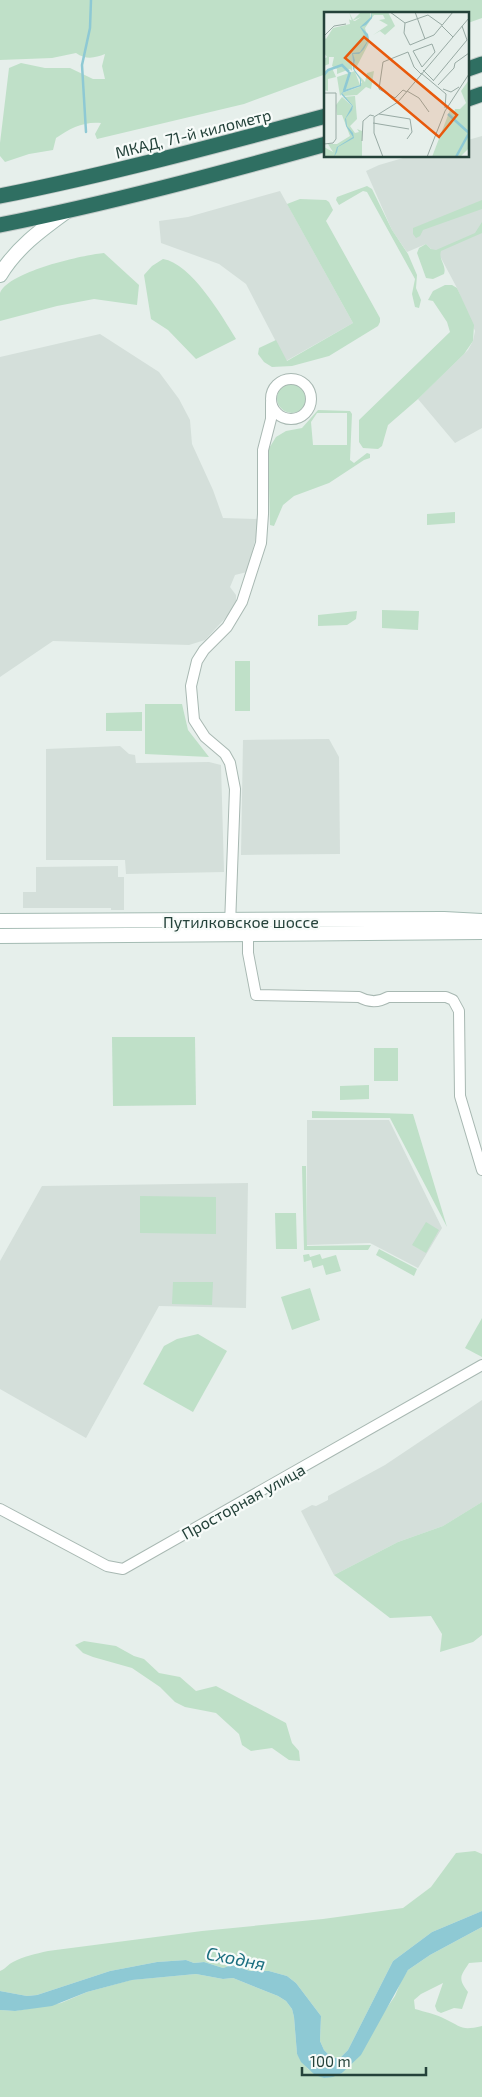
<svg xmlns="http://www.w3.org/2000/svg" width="482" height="2097" font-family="'Exo 2',sans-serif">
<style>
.built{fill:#d4dfda}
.green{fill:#bfe0c8;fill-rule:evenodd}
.water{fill:#8ec9d4}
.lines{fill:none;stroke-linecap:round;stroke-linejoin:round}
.stream{stroke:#8ec9d4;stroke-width:2.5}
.street-casing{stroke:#a8b8b2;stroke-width:12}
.secondary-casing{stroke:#a4bbb3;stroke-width:16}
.highway-casing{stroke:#c2cac8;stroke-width:17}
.street{stroke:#fff;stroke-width:10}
.secondary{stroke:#fff;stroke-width:14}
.highway{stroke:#2f6f62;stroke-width:15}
.labels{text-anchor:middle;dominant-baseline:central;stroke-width:4.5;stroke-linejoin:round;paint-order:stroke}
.street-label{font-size:16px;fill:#24423a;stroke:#f7fbf9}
.water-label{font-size:18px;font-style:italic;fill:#1c6f80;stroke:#f7fbf9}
.inset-river{fill:none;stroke:#8ec9d4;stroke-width:2.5}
.inset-road{fill:none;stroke:#98aaa4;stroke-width:1}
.view{fill:#e8590c;fill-opacity:0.15;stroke:#e8590c;stroke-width:2.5}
.inset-edge{fill:none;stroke:#24423a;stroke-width:2.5}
</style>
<rect width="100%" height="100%" fill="#e6efeb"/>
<g class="built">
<polygon points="482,136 482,428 455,443 418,399 468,350 473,341 475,331 457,288 441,258 426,244 407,252 392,230 366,171 379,165 410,156 468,156 468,140"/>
<polygon points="280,191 353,323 286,361 246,284 219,264 161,243 159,221 188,217"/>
<polygon points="100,334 159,372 179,399 190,420 192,444 213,490 223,518 260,519 249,566 247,572 235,575 233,580 230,587 236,595 236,602 231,612 205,640 189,645 53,641 0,677 0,357"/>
<polygon points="329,739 339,757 340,854 241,855 243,740"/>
<polygon points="120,746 129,754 135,755 136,763 209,762 221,765 224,872 126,874 125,860 46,860 46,749"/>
<polygon points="118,866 118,877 124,877 124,910 111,910 111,908 23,908 23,892 36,892 36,867"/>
<polygon points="307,1120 389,1120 442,1228 418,1268 370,1243 307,1245"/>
<polygon points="248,1183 246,1308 159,1306 86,1438 0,1389 0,1261 42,1186"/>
<polygon points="482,1400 482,1502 443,1526 398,1542 334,1575 301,1511 312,1505 316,1506 328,1500 328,1496 385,1465"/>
</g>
<g class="green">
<path d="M0 0H482V18L468 23V14H326V74L244 104 97 139 95 134 101 123C85 121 70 128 56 138L53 150 29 154 5 162 0 156V143L9 68 21 63 45 68H70L93 79H105L102 66 105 54C95 58 86 60 76 53L52 58 0 60Z"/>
<polygon points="367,186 372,189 392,230 408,254 417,275 416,288 421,300 419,308 415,307 412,294 415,279 367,192 363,191 339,205 336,200 337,197"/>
<polygon points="300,199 326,200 329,202 333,210 326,221 380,318 380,322 378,326 329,356 292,366 272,367 264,362 258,354 259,348 276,340 287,361 353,323 287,204"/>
<polygon points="482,200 482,209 423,230 420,236 416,238 413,234 413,228"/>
<path d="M482 222V233L441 251C438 259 447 265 444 274L433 279 426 278 417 253 419 248 426 244 431 249 436 250 475 233Z"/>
<path d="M104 253 139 285 137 305 94 299 57 306 0 321C0 313 0 300 0 293 8 272 82 255 104 253Z"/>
<path d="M163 259C191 263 222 316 236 339L196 359 168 330 151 319 144 275 152 266Z"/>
<polygon points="445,285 452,285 457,288 474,325 473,341 464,354 418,399 388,425 382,446 378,449 363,448 359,442 359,420 450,332 447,322 433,301 428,300 433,291"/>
<circle cx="292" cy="398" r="15"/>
<path d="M318 410 350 411 352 414 350 460 354 463 367 453 370 454V458L364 460 329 483 294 496 283 505 274 526 270 525 268 450 276 437 286 431 302 428ZM317 413H347V445H313L311 422Z"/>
<polygon points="455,512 455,523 427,525 427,514"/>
<polygon points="382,610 419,611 418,630 382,628"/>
<polygon points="357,611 356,619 347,625 318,626 318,615"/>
<rect x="235" y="661" width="15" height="50"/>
<polygon points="145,704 182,704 188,730 209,757 145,754"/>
<polygon points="142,712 142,731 106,731 106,713"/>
<polygon points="112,1037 195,1037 196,1105 113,1106"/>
<rect x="374" y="1048" width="24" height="33"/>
<polygon points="369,1085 369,1099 340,1100 340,1086"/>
<polygon points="312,1111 413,1114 447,1227 390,1118 312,1118"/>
<polygon points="302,1166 306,1166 307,1246 371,1245 368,1250 304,1250"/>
<polygon points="140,1196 216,1197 216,1234 140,1233"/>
<polygon points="275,1213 296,1213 297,1249 276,1249"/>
<polygon points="426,1222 439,1230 426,1253 412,1245"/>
<polygon points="379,1249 417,1269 414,1276 376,1255"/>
<polygon points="309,1254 310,1257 320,1254 322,1259 336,1255 341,1271 326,1275 323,1265 313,1268 311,1260 304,1262 303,1255"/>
<polygon points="173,1282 213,1282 212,1305 172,1304"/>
<polygon points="310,1288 320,1320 292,1330 281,1297"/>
<polygon points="482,1318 482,1357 465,1348"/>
<polygon points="198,1334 227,1351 193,1412 143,1384 164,1346 177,1339"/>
<polygon points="482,1502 482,1635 473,1642 440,1652 442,1634 431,1616 390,1618 334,1575 398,1542 443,1526"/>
<polygon points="84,1641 116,1646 134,1656 144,1659 159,1673 180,1677 196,1691 216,1686 286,1723 292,1743 299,1751 300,1761 289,1760 272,1748 251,1751 242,1745 239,1734 216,1713 185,1707 175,1702 160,1687 132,1668 93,1657 83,1653 75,1645"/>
<path d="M475 1851 482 1854V1911L432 1932 393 1961 348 2050 340 2058H332L324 2050 320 2041 321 2016 296 1983 287 1976 269 1971H250L232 1965 223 1968 204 1962 194 1963 186 1960 157 1962 110 1971 37 1995 27 1996 0 1991V1971C6 1969 8 1964 13 1962 24 1956 35 1954 48 1951L202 1931 323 1919 403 1908 431 1887 456 1853Z"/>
<path d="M482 1927V1962L469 1963C460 1977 458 1978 468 1992L462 2009 454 2008 441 2013 437 2011 435 2006 443 1983 421 1994 414 2000 415 2009C425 2012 436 2014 445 2019 462 2027 461 2031 482 2026V2097H0V2010L15 2011 61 2003 87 1992 131 1980 196 1974 223 1979 233 1978 278 1996 286 2001 292 2009 294 2017 297 2054 308 2069 324 2078 342 2073 395 1996 402 1979 408 1970 430 1955Z"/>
</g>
<polygon class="water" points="482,1911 482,1927 430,1955 408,1970 361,2055 342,2073 333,2077 324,2078 315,2075 301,2062 297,2054 294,2017 292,2009 286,2001 278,1996 233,1978 223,1979 196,1974 132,1980 87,1992 52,2006 15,2011 0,2010 0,1991 27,1996 37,1995 110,1971 157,1962 186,1960 194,1963 204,1962 223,1968 232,1965 250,1971 269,1971 287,1976 296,1983 321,2016 320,2041 324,2050 332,2058 340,2058 348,2050 393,1961 432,1932"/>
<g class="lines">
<polyline class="stream" points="86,132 82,65 90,28 91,0"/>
<g class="street-casing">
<g id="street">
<circle cx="291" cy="399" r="20"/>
<polyline points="230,925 235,789 230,763 225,754 205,737 194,720 191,686 197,661 204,650 227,627 242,602 261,543 263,514 263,450 271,419 271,403"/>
<path d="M248 929V953L256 995 359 997C368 1002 378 1003 388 997H446L453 1000 459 1011 460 1096 482 1170"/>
<polyline points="0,1509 107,1566 123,1569 482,1365"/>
</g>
</g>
<g class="secondary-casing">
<g id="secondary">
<path d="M0 275C17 247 41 230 67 211"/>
<polyline points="0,921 444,919 482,921"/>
<polyline points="0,936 482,932"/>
</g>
</g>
<g class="highway-casing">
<g id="highway">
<polyline points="468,69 482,64"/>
<polyline points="468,99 482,94"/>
<path d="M0 196C110 174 218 145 326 116"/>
<path d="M0 225C110 203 218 174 326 144"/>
</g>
</g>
<use href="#street" class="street"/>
<use href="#secondary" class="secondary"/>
<use href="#highway" class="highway"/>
</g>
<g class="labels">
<g class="street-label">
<text transform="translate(193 133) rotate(-14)">МКАД, 71-й километр</text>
<text x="241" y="921">Путилковское шоссе</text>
<text transform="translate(243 1501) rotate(-29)">Просторная улица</text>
</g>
<g class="water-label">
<text transform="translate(236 1958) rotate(11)">Сходня</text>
</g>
</g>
<g transform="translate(324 12)">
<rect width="145" height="145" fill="#e6efeb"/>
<path d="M25 0 29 8 37 0H46V7L47 0H64L71 14 61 23 56 19 49 23 64 13 55 8 61 7 59 3H50L41 16 45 31 33 54 30 58 31 48 28 42V59L26 57 13 62V57L8 54 10 45H5V52L0 54V47L3 45 0 41V25L2 27 9 16 26 12 25 7 26 8 31 9 37 5 28 9ZM8 56 12 65 4 67V79L0 78V59ZM31 59 41 70 43 61 50 59 47 77 42 75 33 83 19 84 18 81 35 75 38 70 37 69 31 60 36 73 20 78 16 84 13 65ZM145 68V97L141 95 145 97V136L136 145H108L126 98 130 101 131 97H136L142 91 137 79ZM31 84 33 107 26 114 31 121 35 120 33 117 38 119V145H0V135L9 140 4 132H13L26 124 18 103H13L12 93 18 85 28 94 27 99 29 94 19 85Z" fill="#bfe0c8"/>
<path d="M47 0 48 6 42 13 37 15 44 22 45 27 40 37 35 42H29L31 48 30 57 37 67V74L18 81 29 94 28 98 22 106 23 114 29 121 30 126 14 135 13 140 10 145 13 135 29 125 22 114 21 107 28 94 17 82 20 78 36 73V67L29 57 28 41 36 40 44 28 36 15 47 5Z" fill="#8ec9d4"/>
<path class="inset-river" d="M0 63 4 58 18 53 25 60M20 79 26 60M124 102 145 121M132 145 145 121"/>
<path class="inset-road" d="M66 0 81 11 80 21 86 33 110 23 129 0M91 0 101 27M81 11 104 3 118 13M118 14 129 25M0 24 10 14 22 12M108 32 111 40 98 55 89 39ZM99 58 110 69M97 61 122 82 121 96M109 69 143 28 138 14M114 73 130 56 131 51 145 41M119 77 127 80 135 75M83 79 95 86 105 100M83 80 79 78 71 86 55 77 59 50 84 40 90 55 97 62M0 81H12V127L9 131 0 132M55 102 86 107 88 120 83 127M49 111 85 117M38 129 39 109 46 103 50 104M59 145 50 121V105L74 90 145 6M103 145 121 99 145 62"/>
<path class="view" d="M40 25 133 103 115 125 21 46Z"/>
<rect width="145" height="145" class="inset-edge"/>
</g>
<path d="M302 2067v8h124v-8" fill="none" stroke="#24423a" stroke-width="2.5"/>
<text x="310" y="2067" font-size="15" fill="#24423a" stroke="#f7fbf9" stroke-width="4" paint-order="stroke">100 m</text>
</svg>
